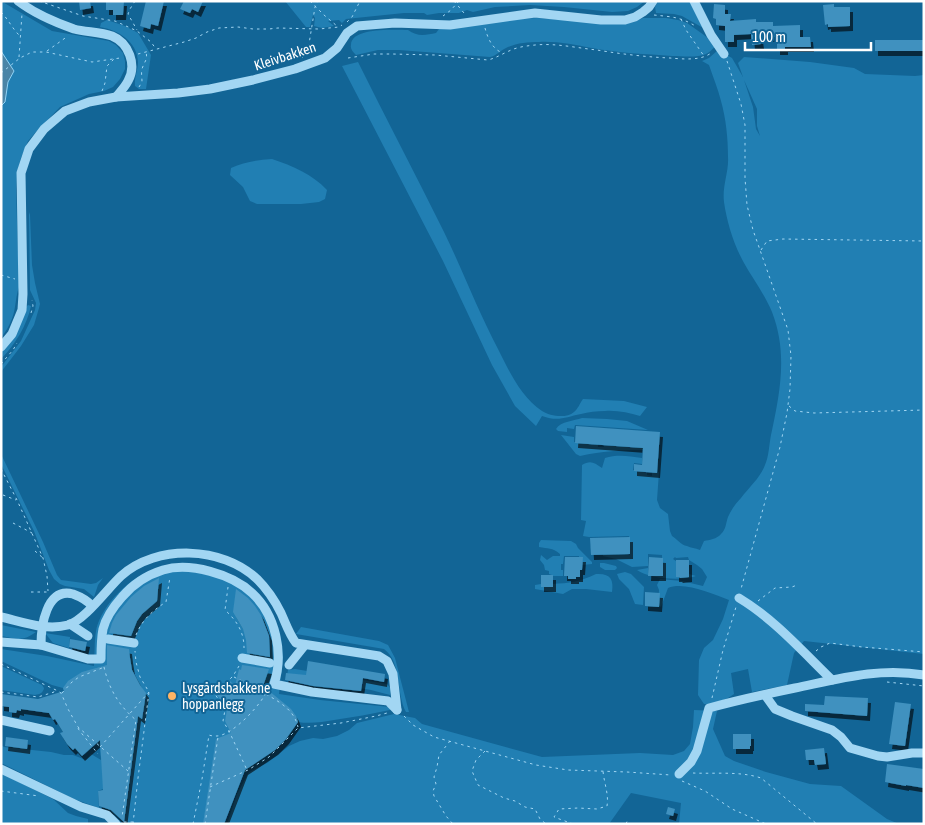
<svg xmlns="http://www.w3.org/2000/svg" width="925" height="825" font-family="'Asap Condensed',sans-serif">
<style>
.green{fill:#217fb3;fill-rule:evenodd}
.water{fill:#4a84a6;stroke:#93d4f6}
.building{fill:#3f91bf;filter:url(#shadow)}
.lines{fill:none;stroke-linecap:round;stroke-linejoin:round}
.path{stroke:#a2d6f3;stroke-width:1;stroke-dasharray:2.5 4;stroke-linecap:butt}
.minor{stroke:#a2d6f3;stroke-width:9}
.poi-dot{fill:#ffb464;stroke:#126596;stroke-width:2}
.labels{text-anchor:middle;dominant-baseline:central;stroke-width:4;stroke-linejoin:round;paint-order:stroke}
.street-label{font-size:14px;fill:#fff;stroke:#126596}
.poi-label{font-size:14px;fill:#fff;stroke:#126596;text-anchor:start}
</style>
<defs>
<filter id="shadow"><feDropShadow dx="3" dy="5" stdDeviation="0" flood-color="#0009"/></filter>
</defs>
<rect width="100%" height="100%" fill="#126596"/>
<g class="green">
<path d="M1 1 52 31 109 41 116 45 123 53 125 61V69L120 79 113 87 104 91 89 94 60 107 35 133 28 141 21 158 17 172 16 190 19 287C16 295 16 304 14 312 12 321 7 330 1 338V106L5 102 8 82 14 71 1 51Z"/>
<polygon points="285,1 645,1 637,7 628,11 612,12 564,7 530,5 495,7 473,12 467,10 459,13 439,13 427,15 424,13 404,13 346,19 342,23 339,20 328,21 334,26 322,28 314,26 315,18 313,15 310,27 306,27"/>
<polygon points="658,1 691,1 705,29 682,16 674,14 656,13 655,7"/>
<path d="M538 18 621 24 634 22 643 18H666L678 20 687 23 704 35 712 42 715 47C712 49 709 53 706 54 697 58 682 56 672 56 646 54 618 53 592 48 575 45 557 41 539 42 528 42 516 43 506 48 499 51 498 55 490 57L399 50H378L356 55C353 52 350 49 351 45 351 27 396 30 408 30 417 37 426 35 436 33L439 29 514 19Z"/>
<path d="M107 20 125 26 138 33 151 55 146 89H139L135 86C134 78 138 70 138 62 137 41 118 30 100 27L101 23Z"/>
<path d="M718 50 732 58 743 77 738 63 744 57 810 62 854 68 865 74 915 76 924 75V654L804 641 794 653 787 685 752 692 748 669 731 673 734 694C726 700 714 705 704 704L698 695 699 660 704 648 713 640 723 619 729 600C713 594 684 581 668 588L661 607 658 605 659 590 657 585 660 579 682 581 703 586 707 577 702 569 697 565 689 560 688 557 676 558 675 557 673 559 676 561V575H689V574L696 576C682 581 649 579 637 570L648 568V573L662 574V555L648 554V566L632 567 616 559 603 556V554H630L629 536 589 537 583 536 586 521 581 520 582 465C590 460 594 462 602 468L605 458C617 454 629 456 642 458V464L634 463 633 470 647 471V475L652 476V471L659 472 657 500 660 508 668 514 670 531 672 536C677 539 681 545 687 546 691 548 695 548 700 550L704 541C709 540 717 539 721 534 726 530 726 522 728 517 731 510 736 503 741 498 749 487 760 478 765 465 769 456 769 445 771 435 780 393 788 353 772 312 765 295 753 279 744 263 734 245 727 223 724 202 722 186 729 172 728 157 728 138 726 119 721 101 718 89 713 77 709 65L702 61 709 58ZM744 80 757 109V126L760 136 756 129 753 107Z"/>
<path d="M358 62C386 119 416 175 444 232 463 271 478 311 498 349 509 371 521 397 542 411 550 416 566 419 574 412 578 409 580 403 583 399L624 401 647 407 640 416C629 413 617 410 605 411 597 411 588 412 581 414 565 417 559 422 542 416L536 426 515 406 492 365 443 261 342 66Z"/>
<path d="M272 159C293 166 312 174 327 190L325 199 319 202 301 204H257L250 201 243 187 230 175 231 168C244 162 257 160 272 159Z"/>
<polygon points="29,212 30,215 32,265 35,283 40,304 39,308 34,325 21,346 1,372 1,367 21,341 35,310 36,303 30,290"/>
<path d="M28 305 31 306C27 325 15 345 1 359V352L10 342 26 307Z"/>
<path d="M582 418 607 419 627 421 648 430 575 425 574 429 567 428V432L558 431 556 429C561 421 574 421 582 418Z"/>
<path d="M561 435 574 437V442L598 444V447H604V444L643 447V450C619 450 603 451 580 456L576 454Z"/>
<polygon points="1,454 43,542 57,575 61,580 91,584 96,583 103,578 98,585 94,597 84,589 65,586 60,584 54,579 49,570 34,531 1,464"/>
<path d="M541 540 571 541 576 544 578 548 592 562V564L582 565 579 563V556H564L563 564H561V570H563V576H553L552 575 549 574V571L545 570 544 565 540 560 541 555 547 560 553 556H560V554C552 547 548 549 539 547V543Z"/>
<polygon points="600,563 604,563 616,566 617,568 615,570 605,570 600,567"/>
<path d="M171 566 240 580 277 627 281 638 283 658 279 694 320 700 390 707V710C372 714 353 717 334 720 323 722 310 724 298 722L286 739 275 750 245 770 224 824H126L105 807 103 789 98 791 99 808 74 799 1 763V745L4 747 51 752 64 755H73L86 760 91 754 101 760 100 748 93 741 70 707 63 688 52 685 1 661V649L47 656 94 666C95 654 94 642 96 631 100 610 120 588 138 577 148 572 160 569 171 566Z"/>
<polygon points="625,572 631,574 644,587 643,605 635,604 629,589 619,579 617,574"/>
<path d="M596 574C610 573 614 579 612 592L586 589H572L563 594 535 589V585L541 584V586H552V584C570 583 579 582 596 574Z"/>
<path d="M1 625 36 632C22 642 17 639 1 636Z"/>
<path d="M301 627 379 641 388 645 395 658 409 712H406C396 694 402 662 384 649L296 634Z"/>
<polygon points="45,633 70,637 69,648 53,643"/>
<path d="M1 666 42 685 44 688C43 693 40 694 35 695L1 690Z"/>
<polygon points="295,669 387,684 391,689 390,695 371,690 287,676 288,670"/>
<polygon points="694,710 717,711 713,729 725,756 734,761 766,772 810,784 841,786 887,819 899,824 679,824 681,803 631,793 609,824 227,824 237,794 249,772 267,763 289,746 300,741 313,738 323,739 337,736 349,730 357,723 394,714 415,718 422,724 542,757 640,753 673,755 684,751 690,744 693,727"/>
<polygon points="1,773 53,799 68,813 76,816 88,819 88,824 1,824"/>
</g>
<polygon class="water" points="1,51 14,71 8,82 5,102 1,106"/>
<g class="building">
<polygon points="79,1 90,1 91,8 80,10"/>
<polygon points="106,1 124,1 123,15 113,15 113,10 106,10"/>
<polygon points="146,1 164,1 158,26 151,24 150,29 140,26"/>
<polygon points="184,1 203,1 198,12 192,9 190,13 180,9"/>
<polygon points="714,4 725,5 725,14 731,14 730,21 756,19 756,22 773,22 773,26 800,25 800,37 810,37 811,47 785,47 785,50 777,50 777,37 760,37 761,44 752,45 751,34 734,35 734,42 725,42 725,26 716,25 716,19 713,18"/>
<polygon points="834,4 834,7 850,7 850,26 828,27 828,24 825,25 823,5"/>
<rect x="875" y="40" width="49" height="11"/>
<polygon points="576,426 660,432 657,473 634,471 634,464 642,465 643,448 575,443"/>
<polygon points="630,537 630,554 591,555 590,538"/>
<polygon points="565,557 583,557 582,570 580,570 580,577 576,577 576,579 568,579 568,576 564,576"/>
<polygon points="649,557 663,558 663,576 648,576"/>
<polygon points="676,560 689,560 689,577 680,578 679,577 676,577"/>
<rect x="541" y="575" width="12" height="12"/>
<polygon points="159,578 157,601 142,614 137,621 131,636 109,633 112,623 116,615 131,597 144,586"/>
<polygon points="236,589 248,598 255,606 261,615 269,636 270,657 247,653 246,640 243,629 233,612"/>
<polygon points="645,592 660,593 659,607 645,606"/>
<polygon points="70,639 87,642 85,651 69,647"/>
<polygon points="107,645 129,649 130,658 132,670 140,685 146,693 142,719 138,716 124,822 111,810 99,806 98,791 103,790 100,740 82,756 75,748 73,750 67,744 60,733 63,732 55,719 53,720 49,713 21,709 21,711 17,710 16,713 9,712 9,707 1,706 1,694 38,699 64,691 63,688 68,681 82,672 107,665"/>
<polygon points="308,661 385,674 384,682 363,678 361,691 313,686 285,680 286,673 306,675"/>
<polygon points="242,665 269,669 263,686 291,709 296,716 298,722 286,739 275,750 245,770 224,824 203,824 216,739 231,733 225,721 227,709 217,695 230,681 235,686 239,669 241,670"/>
<polygon points="825,696 868,698 867,716 805,711 805,704 824,705"/>
<polygon points="895,702 911,704 905,746 889,744"/>
<polygon points="733,734 751,734 751,746 750,746 750,749 733,749"/>
<polygon points="6,737 28,740 27,749 5,746"/>
<polygon points="824,748 826,764 815,765 814,760 806,760 805,750"/>
<polygon points="887,764 924,769 924,788 906,785 906,786 885,782"/>
<polygon points="668,807 675,809 673,816 666,814"/>
</g>
<g class="lines">
<g class="path">
<polyline points="39,1 83,16 115,21 137,31 151,42 156,49"/>
<polyline points="135,1 130,9 128,14 137,30"/>
<polyline points="310,1 324,15 337,26"/>
<polyline points="454,1 464,13"/>
<path d="M1 12C8 19 12 28 19 35"/>
<path d="M654 15C673 17 681 17 697 27"/>
<polyline points="443,16 451,10 459,1"/>
<polyline points="681,19 686,30 704,56"/>
<polyline points="347,22 352,17 360,1"/>
<path d="M485 28C488 39 492 48 502 53"/>
<polyline points="47,51 68,36"/>
<polyline points="138,54 184,42 196,38 207,32 219,28 238,27 253,29 269,29 278,28 319,29 339,27 342,25"/>
<polyline points="19,57 22,14"/>
<polyline points="302,58 309,44 315,7 318,1"/>
<path d="M348 58 374 54H392L435 55 488 60C496 58 502 54 509 51 517 47 526 46 535 45 556 43 577 48 597 50 621 54 646 57 670 58 682 59 701 61 711 53"/>
<polyline points="727,61 741,104 745,125 745,178 747,205 753,230 788,330 791,356 790,389 787,413 780,447 741,589"/>
<polyline points="1,73 20,58 32,52 46,52 92,62 120,58"/>
<path d="M139 87 142 82C142 77 141 73 142 69 144 62 148 60 146 52"/>
<polyline points="102,91 105,83 107,66 114,59"/>
<polyline points="761,250 767,241 783,239 924,241"/>
<polyline points="1,275 15,279"/>
<polyline points="31,313 33,306 32,300"/>
<polyline points="1,364 13,350 17,343"/>
<polyline points="789,406 795,411 814,413 924,410"/>
<polyline points="1,469 17,500 43,558 47,576 48,591"/>
<polyline points="3,495 16,500"/>
<polyline points="13,523 32,533"/>
<polyline points="35,551 43,558"/>
<path d="M228 587 225 610C237 621 244 632 244 648"/>
<polyline points="31,592 48,592"/>
<polyline points="758,601 775,588 792,587 797,585"/>
<path d="M136 635C142 620 152 611 166 602L170 577"/>
<polyline points="816,651 821,647 830,643 862,647 924,652"/>
<polyline points="1,664 58,691 61,693 68,709 78,727 128,771"/>
<polyline points="239,666 233,676 215,694 225,710 223,721 229,731 247,770"/>
<path d="M104 667C109 689 119 706 136 720L122 817"/>
<polyline points="234,677 242,681 265,688"/>
<polyline points="887,682 924,686"/>
<polyline points="1,692 38,697 54,692 54,689"/>
<polyline points="62,693 72,682 79,677 102,668"/>
<path d="M266 694C281 703 294 710 298 727"/>
<polyline points="712,698 723,650 736,607"/>
<polyline points="216,705 220,702"/>
<polyline points="404,716 413,725 434,737 536,765 568,770 627,772 671,775"/>
<polyline points="78,728 79,730 98,754"/>
<polyline points="450,741 439,755 437,767 434,777 436,784 433,791 434,796 446,816 453,824"/>
<polyline points="100,747 149,692"/>
<polyline points="485,751 476,760 472,771 478,785 504,798 515,801 525,807 535,809 540,819 546,824"/>
<path d="M693 773C715 774 740 771 761 778L817 824"/>
<polyline points="682,781 705,791 732,809 766,824"/>
<polyline points="210,787 248,770 269,757 298,728 341,723 376,716 387,713"/>
<polyline points="1,791 39,796"/>
<polyline points="124,822 133,822"/>
<polyline points="133,824 138,778 149,692 140,677 136,662 135,651"/>
<path d="M193 824 202 779 209 735C211 736 214 736 217 736 233 735 262 704 268 689"/>
<polyline points="205,824 218,737"/>
<path d="M573 824 554 817 559 809 578 808 597 809 607 806C609 794 604 783 603 771"/>
<polyline points="626,824 628,819"/>
</g>
<g class="minor">
<path d="M18 1C35 14 54 22 74 29 86 32 100 32 112 36 129 43 137 65 128 81 125 87 120 92 116 97"/>
<polyline points="694,1 711,35 724,54"/>
<polyline points="1,347 12,334 22,310 23,294 21,173 29,149 44,129 65,111 89,102 116,97 178,93 210,89 253,80 295,69 325,58 337,48 347,33 357,26 395,23 450,25 535,13 601,20 625,20 635,17 643,12 649,7 653,1"/>
<path d="M739 598C774 619 803 652 832 680"/>
<path d="M1 617C23 622 46 631 68 625 85 620 107 589 121 576 157 544 222 546 257 579 267 589 275 601 281 613 286 624 289 634 296 643L379 656 387 661 393 674 397 710"/>
<polyline points="70,624 88,636"/>
<polyline points="108,639 134,643"/>
<path d="M1 642 41 645 88 659H101C101 649 101 639 103 629 106 617 114 606 122 597 133 584 147 575 163 570 190 562 232 574 252 593 276 615 284 654 274 684L312 692 388 701 397 710"/>
<path d="M41 645C41 627 46 587 73 594 81 597 87 600 92 606"/>
<polyline points="242,658 270,663"/>
<polyline points="289,665 305,645"/>
<polyline points="765,695 775,709 792,716 832,730 841,737 850,748 878,756 887,757 912,753 924,753"/>
<polyline points="1,720 50,731"/>
<polyline points="1,769 81,807 107,815 116,824"/>
<path d="M679 774 691 762 697 751 709 708C738 700 766 694 795 688 838 679 879 667 924 675"/>
</g>
</g>
<circle class="poi-dot" cx="172" cy="696" r="5"/>
<g class="labels">
<g class="street-label">
<text transform="translate(285 56) rotate(-18)">Kleivbakken</text>
</g>
<g class="poi-label">
<text x="182" y="688">Lysgårdsbakkene<tspan x="182" dy="16">hoppanlegg</tspan></text>
</g>
</g>
<rect width="925" height="825" fill="none" stroke="#ffffff" stroke-width="5"/>
<path d="M745 42v8h126v-8" fill="none" stroke="#ffffff" stroke-width="2.5"/>
<text x="752" y="42" font-size="15" fill="#ffffff" stroke="#126596" stroke-width="4" paint-order="stroke">100 m</text>
</svg>
